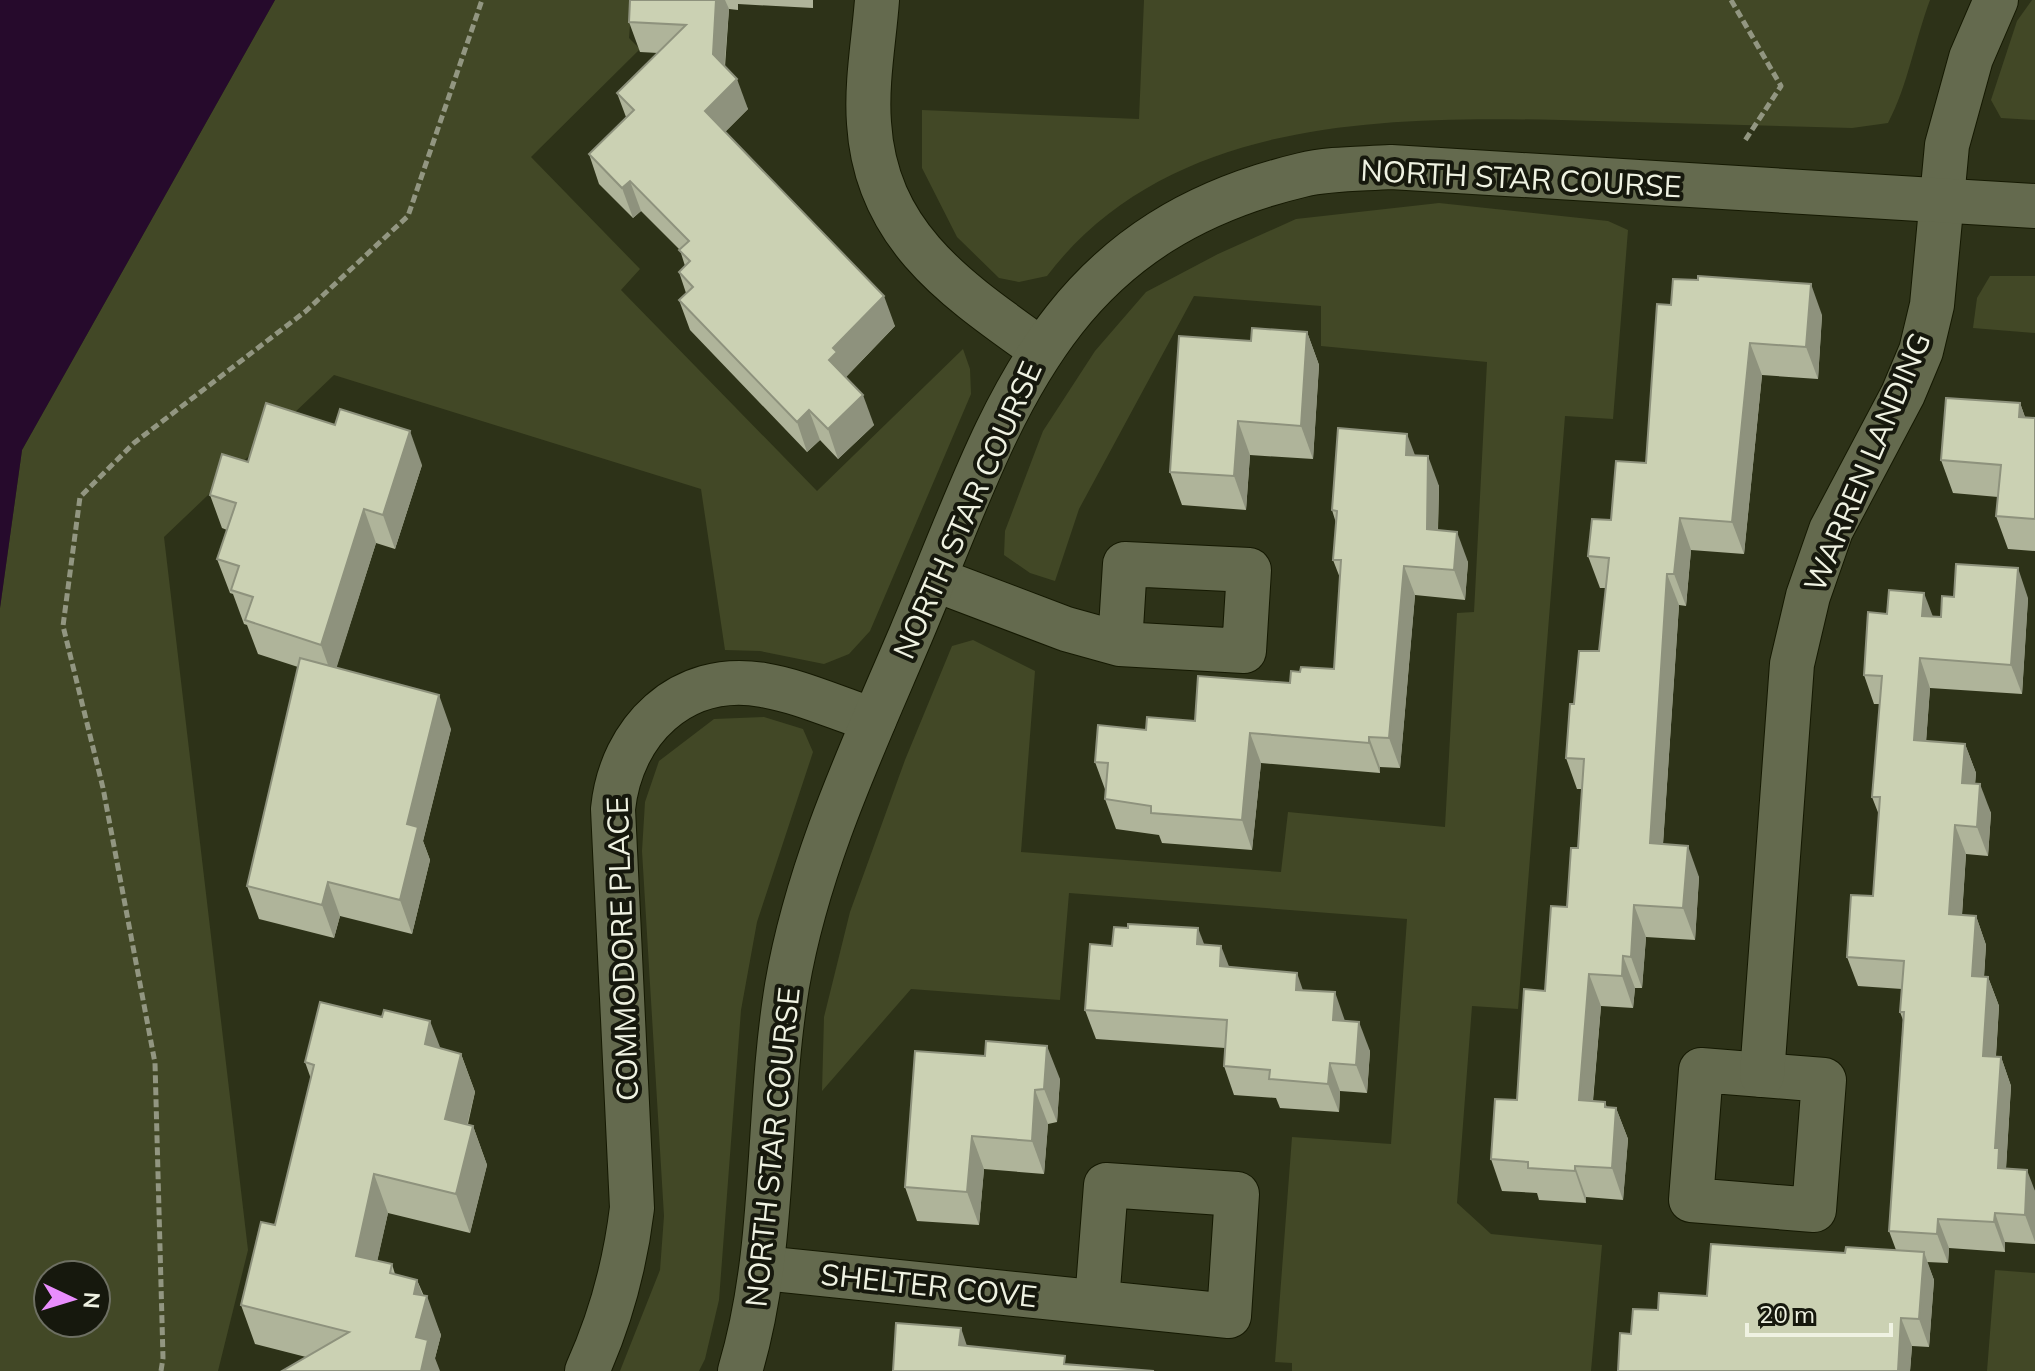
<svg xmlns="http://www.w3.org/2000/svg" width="2035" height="1371" font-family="Mulish,sans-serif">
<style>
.green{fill:#424826;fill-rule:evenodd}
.water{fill:#260a2c}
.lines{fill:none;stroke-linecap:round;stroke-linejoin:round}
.minor-casing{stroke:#151902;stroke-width:46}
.path{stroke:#929681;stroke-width:5;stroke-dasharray:8 4;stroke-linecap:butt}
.minor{stroke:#646a4e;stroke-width:44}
.wall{fill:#afb49a}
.shaded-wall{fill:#8e927d}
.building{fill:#cbd1b3;stroke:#8e927d;stroke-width:2}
.labels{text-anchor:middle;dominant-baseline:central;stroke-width:8;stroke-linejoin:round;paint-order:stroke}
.street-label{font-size:30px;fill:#eff2e2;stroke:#16180d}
</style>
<rect width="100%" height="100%" fill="#2d3218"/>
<g class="green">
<path d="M275 0H632L629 38 640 49 531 157 640 269 621 290 817 491 963 349 970 369 971 394 870 631 849 654 824 664 760 651 725 650 701 489 334 375 164 537 248 1250 218 1371H0V608L22 450ZM48 1275H96V1323H48Z"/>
<path d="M1144 0H1930C1915 40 1908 85 1888 123L1852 128C1767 126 1682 123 1597 121 1408 116 1174 109 1047 276L1019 282 999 278 957 237 922 168V110L1139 119Z"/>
<polygon points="2032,0 2035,0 2035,120 2001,118 1991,100 2017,21"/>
<polygon points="1439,203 1608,221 1628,230 1613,419 1565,416 1518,1009 1472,1006 1457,1203 1491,1234 1602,1245 1591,1371 1292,1371 1292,1363 1275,1362 1292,1137 1391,1144 1407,919 1069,893 1060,1000 911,989 822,1091 824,1017 850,912 905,760 952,646 973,640 1035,671 1021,852 1281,872 1288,812 1445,827 1457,613 1474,612 1487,362 1321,346 1321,306 1194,296 1079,509 1055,581 1030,573 1004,555 1005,531 1043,431 1095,351 1146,292 1218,254 1296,219"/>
<polygon points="1990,276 2035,276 2035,333 1973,328 1977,298"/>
<polygon points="764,717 803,729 813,752 757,922 741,1010 719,1300 705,1359 699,1371 620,1371 660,1270 664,1216 642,851 645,802 659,761 714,719"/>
<polygon points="1995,1270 2035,1273 2035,1371 1987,1371"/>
</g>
<polygon class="water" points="0,0 275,0 22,450 0,608"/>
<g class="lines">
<g class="minor-casing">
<g id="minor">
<path d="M877 0C874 40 866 83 869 123 876 236 956 289 1040 349"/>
<polyline points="934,579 1066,629 1120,644 1244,651 1249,570 1125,564 1120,644"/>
<polygon points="1701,1070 1824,1080 1814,1210 1691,1200"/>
<polyline points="1762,1075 1792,664 1808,596 1831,530 1903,394 1921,351 1932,305 1947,145 1971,58 1996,0"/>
<polyline points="762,1268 1229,1316 1237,1194 1106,1185 1097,1302"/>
<path d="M587 1371C611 1318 625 1266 632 1208L613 809C621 731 681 671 763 685 800 691 838 709 874 720"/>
<path d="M740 1371C777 1247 766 1114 787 986 808 863 863 747 911 634 1002 419 1046 236 1302 175 1330 168 1362 169 1391 167L2035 206"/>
</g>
</g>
<g class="path">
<polyline points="1731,0 1781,86 1744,142"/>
<polyline points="161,1371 163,1358 155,1063 103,788 63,626 80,497 134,443 306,311 408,216 482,0"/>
</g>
<use href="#minor" class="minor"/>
</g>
<g class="wall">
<polygon points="630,0 813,0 813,8 738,4 738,10 729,9 725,67 748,109 725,132 895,326 846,377 874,425 838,459 820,440 807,452 690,330 679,300 686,293 679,272 685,266 680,250 641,211 633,218 599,184 589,154 626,117 617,93 658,53 640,52 629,22"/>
<polygon points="1698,280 1822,315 1818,379 1762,375 1744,554 1691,550 1686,606 1679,605 1663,844 1699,877 1695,940 1646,937 1642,988 1635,988 1633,1008 1601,1006 1593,1101 1607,1107 1616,1108 1628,1139 1623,1200 1586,1197 1586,1203 1539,1200 1537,1193 1502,1191 1491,1159 1517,1100 1567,907 1578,848 1582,789 1577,789 1566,758 1574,704 1599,651 1606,588 1600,588 1588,556 1646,463 1671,305"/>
<polygon points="1307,332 1319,365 1313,459 1250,455 1246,510 1182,505 1170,472 1251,341"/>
<polygon points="2020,403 2025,417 2035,418 2035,551 2008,549 1996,516 1998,497 1953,493 1941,460"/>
<polygon points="1415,455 1439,486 1438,530 1468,562 1465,600 1415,595 1400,768 1380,767 1380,773 1261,763 1252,850 1162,843 1159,835 1116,829 1105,799 1106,792 1095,762 1146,730 1195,721 1290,683 1334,669 1340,578 1333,560 1336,523 1332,510"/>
<polygon points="248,462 422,465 395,549 376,543 336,668 451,729 423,841 430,860 412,934 340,916 334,938 259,919 247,886 298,667 258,654 247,625 244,624 233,594 230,593 217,559 227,530 222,528 210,495"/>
<polygon points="2028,598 2022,694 1930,688 1926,741 1965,744 1976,773 1975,783 1991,813 1988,856 1966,854 1962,915 1976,916 1986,945 1984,977 1988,977 1999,1006 1996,1056 2001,1057 2011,1086 2006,1168 2035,1191 2035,1244 2005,1242 2005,1252 1949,1248 1948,1263 1927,1262 1934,1280 1929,1347 1912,1346 1910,1371 1618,1371 1631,1334 1658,1310 1707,1296 1845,1253 1896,1250 1889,1231 1903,1020 1900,1012 1902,989 1858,986 1847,957 1873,896 1879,815 1872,797 1880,704 1874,704 1864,675 1933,617 1941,617"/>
<polygon points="1204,944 1229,967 1303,990 1345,1021 1370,1051 1367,1093 1340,1091 1339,1112 1280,1108 1276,1098 1234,1095 1224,1066 1225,1048 1096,1039 1085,1010 1112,946"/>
<polygon points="441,1048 461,1054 475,1092 468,1124 473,1126 487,1165 470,1233 388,1213 377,1261 392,1264 395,1274 417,1280 441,1335 435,1358 306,1357 255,1344 241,1305 275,1225 311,1079 305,1062"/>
<polygon points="985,1056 1060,1079 1057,1122 1048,1124 1044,1174 984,1169 979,1225 917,1221 905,1187"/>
</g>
<g class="shaded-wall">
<polygon points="716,0 725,0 729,9 723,84 713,54"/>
<polygon points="737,79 748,109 716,141 705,111"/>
<polygon points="630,181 641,211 633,218 622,188"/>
<polygon points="1811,284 1822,315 1818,379 1806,347"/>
<polygon points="884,296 895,326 846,377 848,382 829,360 833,348"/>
<polygon points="1307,332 1319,365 1313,459 1301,426"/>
<polygon points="1750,343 1762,375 1744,554 1732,522"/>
<polygon points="863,395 874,425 838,459 828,429"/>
<polygon points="2020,403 2032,437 2019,417"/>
<polygon points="809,410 820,440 807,452 797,422"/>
<polygon points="1238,421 1250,455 1246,510 1234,476"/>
<polygon points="410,431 422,465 395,549 383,515"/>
<polygon points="1407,434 1418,463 1406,455"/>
<polygon points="1428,456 1439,486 1437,559 1427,529"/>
<polygon points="364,509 376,543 333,679 321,645"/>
<polygon points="1680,518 1691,550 1686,606 1674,574"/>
<polygon points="1457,532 1468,562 1465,600 1454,570"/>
<polygon points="1404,566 1415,595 1400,768 1389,738"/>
<polygon points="2018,568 2028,598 2022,694 2011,665"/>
<polygon points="1667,574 1679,605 1661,874 1650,843"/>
<polygon points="1924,593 1935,622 1922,616"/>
<polygon points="1920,658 1930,688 1924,770 1914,740"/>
<polygon points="439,695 451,729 423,841 430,860 412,934 400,900 407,824"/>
<polygon points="1250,733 1261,763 1252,850 1242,820"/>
<polygon points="1369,737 1380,767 1380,773 1369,743"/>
<polygon points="1965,744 1976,773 1973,812 1962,783"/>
<polygon points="1980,784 1991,813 1988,856 1977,827"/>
<polygon points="1955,825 1966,854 1960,944 1949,914"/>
<polygon points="1688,846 1699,877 1695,940 1683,908"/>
<polygon points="328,882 340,916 334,938 322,905"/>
<polygon points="1634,905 1646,937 1642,988 1631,957"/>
<polygon points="1976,916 1986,945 1982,1006 1972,976"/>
<polygon points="1198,928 1209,957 1197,944"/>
<polygon points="1221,946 1232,974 1220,966"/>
<polygon points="1623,956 1635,988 1633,1008 1622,976"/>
<polygon points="1297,973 1307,1002 1296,990"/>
<polygon points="1589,974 1601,1006 1590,1132 1579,1100"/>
<polygon points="1988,977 1999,1006 1994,1085 1983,1056"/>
<polygon points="1335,992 1345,1021 1333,1020"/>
<polygon points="430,1021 445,1060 425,1044"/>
<polygon points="1359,1022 1370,1051 1367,1093 1356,1065"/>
<polygon points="1047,1046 1060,1079 1057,1122 1044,1089"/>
<polygon points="461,1054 475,1092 459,1158 445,1119"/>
<polygon points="2001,1057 2011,1086 2006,1168 1998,1168 1995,1148"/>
<polygon points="1330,1063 1340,1091 1339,1112 1328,1084"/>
<polygon points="1035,1090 1048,1124 1044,1174 1032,1141"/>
<polygon points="1605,1102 1615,1128 1616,1108 1628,1139 1623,1200 1612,1168"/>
<polygon points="473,1126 487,1165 470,1233 456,1194"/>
<polygon points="972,1136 984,1169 979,1225 967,1192"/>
<polygon points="1575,1166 1586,1197 1586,1203 1575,1171"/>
<polygon points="2027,1170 2035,1191 2035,1242 2025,1215"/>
<polygon points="374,1174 388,1213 370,1294 356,1256"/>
<polygon points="1995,1213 2005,1242 2005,1252 1994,1222"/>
<polygon points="1938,1219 1949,1248 1948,1263 1937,1234"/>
<polygon points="1924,1252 1934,1280 1929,1347 1919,1319"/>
<polygon points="417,1280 425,1302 427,1296 441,1335 435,1358 440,1371 421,1371 416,1337 414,1294"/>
<polygon points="1901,1318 1912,1346 1910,1371 1898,1371"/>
<polygon points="961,1328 970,1355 959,1345"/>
</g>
<g class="building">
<polygon points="630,0 716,0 713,54 737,79 705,111 884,296 833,348 837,352 829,360 863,395 828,429 809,410 797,422 679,300 693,287 679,272 690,261 679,250 689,241 630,181 622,188 589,154 634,110 617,93 686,25 629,22"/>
<polygon points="1698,276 1811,284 1806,347 1750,343 1732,522 1680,518 1674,574 1667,574 1650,843 1688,846 1683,908 1634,905 1631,957 1623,956 1622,976 1589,974 1579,1100 1605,1102 1605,1107 1616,1108 1612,1168 1575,1166 1575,1171 1528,1168 1528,1162 1491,1159 1495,1099 1517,1100 1524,989 1545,991 1551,906 1567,907 1571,848 1578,848 1584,759 1566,758 1570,704 1574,704 1579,651 1599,651 1609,558 1588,556 1592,519 1611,520 1616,461 1646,463 1657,304 1671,305 1673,279 1698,280"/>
<polygon points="1252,328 1307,332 1301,426 1238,421 1234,476 1170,472 1179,336 1251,341"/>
<polygon points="1946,398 2020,403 2019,417 2035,418 2035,519 1996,516 2001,465 1941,460"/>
<polygon points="266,403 335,425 340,409 410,431 383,515 364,509 321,645 245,620 253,597 231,590 239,566 217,559 236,503 210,495 222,454 248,462"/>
<polygon points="1338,428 1407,434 1406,455 1428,456 1427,529 1457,532 1454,570 1404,566 1389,738 1369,737 1369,743 1250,733 1242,820 1151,813 1151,806 1105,799 1108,763 1095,762 1098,725 1146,730 1147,717 1195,721 1198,676 1290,683 1291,671 1300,672 1301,667 1334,669 1341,560 1333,560 1337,511 1332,510"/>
<polygon points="1956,564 2018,568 2011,665 1920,658 1914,740 1965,744 1962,783 1980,784 1977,827 1955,825 1949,914 1976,916 1972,976 1988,977 1983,1056 2001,1057 1995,1148 1999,1148 1998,1168 2027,1170 2025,1215 1995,1213 1994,1222 1938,1219 1937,1234 1889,1231 1904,1012 1900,1012 1904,961 1847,957 1851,895 1873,896 1880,797 1872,797 1882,676 1864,675 1868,612 1887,614 1889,590 1924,593 1922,616 1941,617 1942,596 1954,597"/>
<polygon points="300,658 439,695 407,824 418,827 400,900 328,882 322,905 247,886"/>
<polygon points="1128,924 1198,928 1197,944 1221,946 1220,966 1297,973 1296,990 1335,992 1333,1020 1359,1022 1356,1065 1330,1063 1328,1084 1269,1079 1270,1070 1224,1066 1227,1020 1085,1010 1090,944 1112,946 1114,927 1128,928"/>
<polygon points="320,1002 382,1017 384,1010 430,1021 425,1044 461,1054 445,1119 473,1126 456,1194 374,1174 356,1256 392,1264 390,1273 417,1280 414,1294 427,1296 416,1337 428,1340 421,1371 282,1371 349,1332 241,1305 261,1222 275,1225 314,1065 305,1062"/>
<polygon points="986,1041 1047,1046 1044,1089 1035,1090 1032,1141 972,1136 967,1192 905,1187 915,1051 985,1056"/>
<polygon points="1711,1244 1845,1253 1846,1247 1924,1252 1919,1319 1901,1318 1898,1371 1618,1371 1620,1333 1631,1334 1633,1309 1658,1310 1659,1293 1707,1296"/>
<polygon points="896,1323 961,1328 959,1345 1065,1356 1064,1364 1154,1371 893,1371"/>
</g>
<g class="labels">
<g class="street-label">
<text transform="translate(1521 178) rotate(3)">NORTH STAR COURSE</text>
<text transform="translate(1867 462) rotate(-67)">WARREN LANDING</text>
<text transform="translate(967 510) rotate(-66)">NORTH STAR COURSE</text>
<text transform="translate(622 949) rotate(-92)">COMMODORE PLACE</text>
<text transform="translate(772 1147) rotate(-84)">NORTH STAR COURSE</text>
<text transform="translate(929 1285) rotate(6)">SHELTER COVE</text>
</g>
</g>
<g transform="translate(72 1299) rotate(94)"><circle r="38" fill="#16180d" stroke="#6d6f62" stroke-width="2"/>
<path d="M0-6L14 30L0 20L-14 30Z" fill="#e98dfd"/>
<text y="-12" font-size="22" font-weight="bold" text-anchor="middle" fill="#eff2e2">N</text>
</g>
<path d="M1747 1323v12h144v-12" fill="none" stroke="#eff2e2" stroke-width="4"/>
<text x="1759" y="1323" font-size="24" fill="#eff2e2" stroke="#16180d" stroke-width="6" paint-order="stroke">20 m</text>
</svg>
